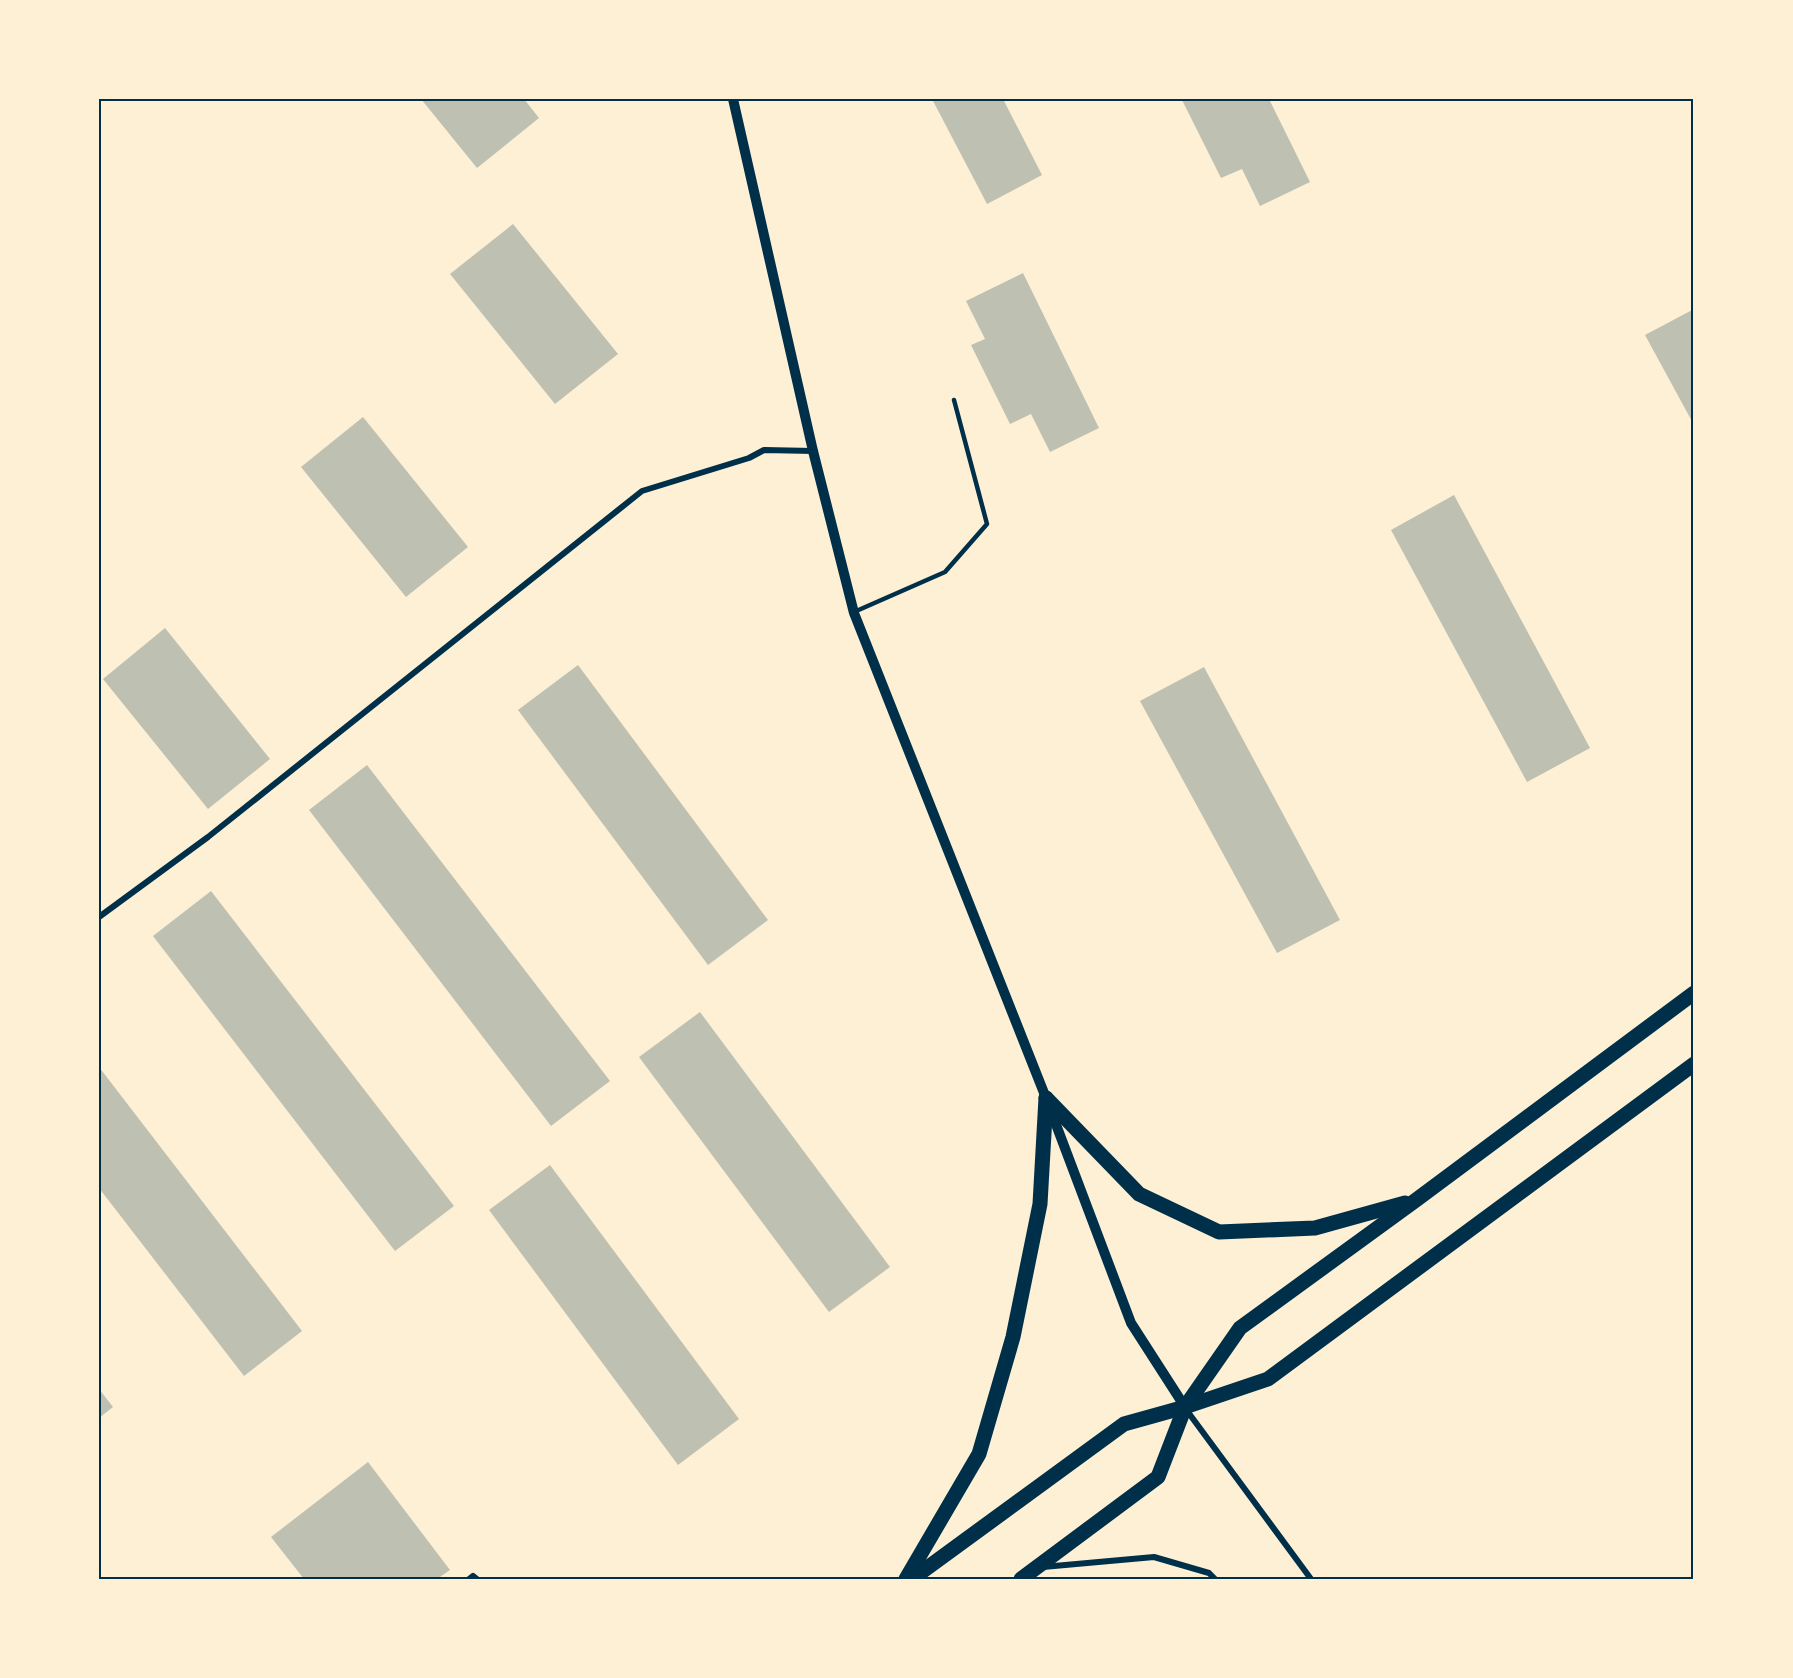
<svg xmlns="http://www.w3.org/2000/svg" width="1793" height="1678" font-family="Overpass,sans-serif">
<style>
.building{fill:#bec0b2}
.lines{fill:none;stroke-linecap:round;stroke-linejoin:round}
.service{stroke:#003049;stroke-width:4.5}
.minor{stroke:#003049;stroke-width:6}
.tertiary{stroke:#003049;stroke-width:10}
.primary{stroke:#003049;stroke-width:15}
.neatline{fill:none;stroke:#003049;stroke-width:2}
</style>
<rect width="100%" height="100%" fill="#fdf0d5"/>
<g class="building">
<polygon points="421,99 524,99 539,118 477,168"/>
<polygon points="932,99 1003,99 1042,175 987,204"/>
<polygon points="1269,99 1310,182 1260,206 1242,169 1221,178 1182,100"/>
<polygon points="513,224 618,354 555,404 450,274"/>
<polygon points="1023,273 1099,428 1050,452 1031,414 1010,424 971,345 985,339 966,301"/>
<polygon points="1694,309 1694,425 1645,335"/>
<polygon points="363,417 468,547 406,597 301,467"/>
<polygon points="1454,495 1590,748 1527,782 1391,530"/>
<polygon points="165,628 270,759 208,809 103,679"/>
<polygon points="578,665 768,920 708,965 518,710"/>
<polygon points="1204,667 1340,920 1277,953 1140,701"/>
<polygon points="367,765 610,1081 551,1126 309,810"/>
<polygon points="211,891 454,1206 395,1251 153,936"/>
<polygon points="700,1012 890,1267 829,1312 639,1057"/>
<polygon points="99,1067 302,1331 244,1376 99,1188"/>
<polygon points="550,1165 739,1419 678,1465 489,1210"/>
<polygon points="99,1389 113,1407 99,1418"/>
<polygon points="368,1462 450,1570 437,1579 304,1579 271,1537"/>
</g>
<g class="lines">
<g class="service">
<polyline points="854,612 945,572 987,524 954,400"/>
<polyline points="468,1579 473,1575 478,1579"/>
</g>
<g class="minor">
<polyline points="99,917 208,837 642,491 749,458 764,450 813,451"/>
<polyline points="1185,1408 1311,1579"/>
<polyline points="1043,1567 1154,1557 1209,1573 1215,1579"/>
</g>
<polyline class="tertiary" points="733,99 813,451 854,613 1046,1098 1131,1323 1185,1407"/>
<g class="primary">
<polyline points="1046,1098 1139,1194 1219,1232 1315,1228 1405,1203"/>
<polyline points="906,1579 979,1454 1013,1337 1040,1204 1046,1098"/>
<polyline points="912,1579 1124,1424 1185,1407 1268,1379 1694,1064"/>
<polyline points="1021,1579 1158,1477 1185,1407 1240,1328 1416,1200 1694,993"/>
</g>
</g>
<rect width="1793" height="1678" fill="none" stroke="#fdf0d5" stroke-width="201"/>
<rect x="100" y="100" width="1592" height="1478" class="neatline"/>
</svg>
